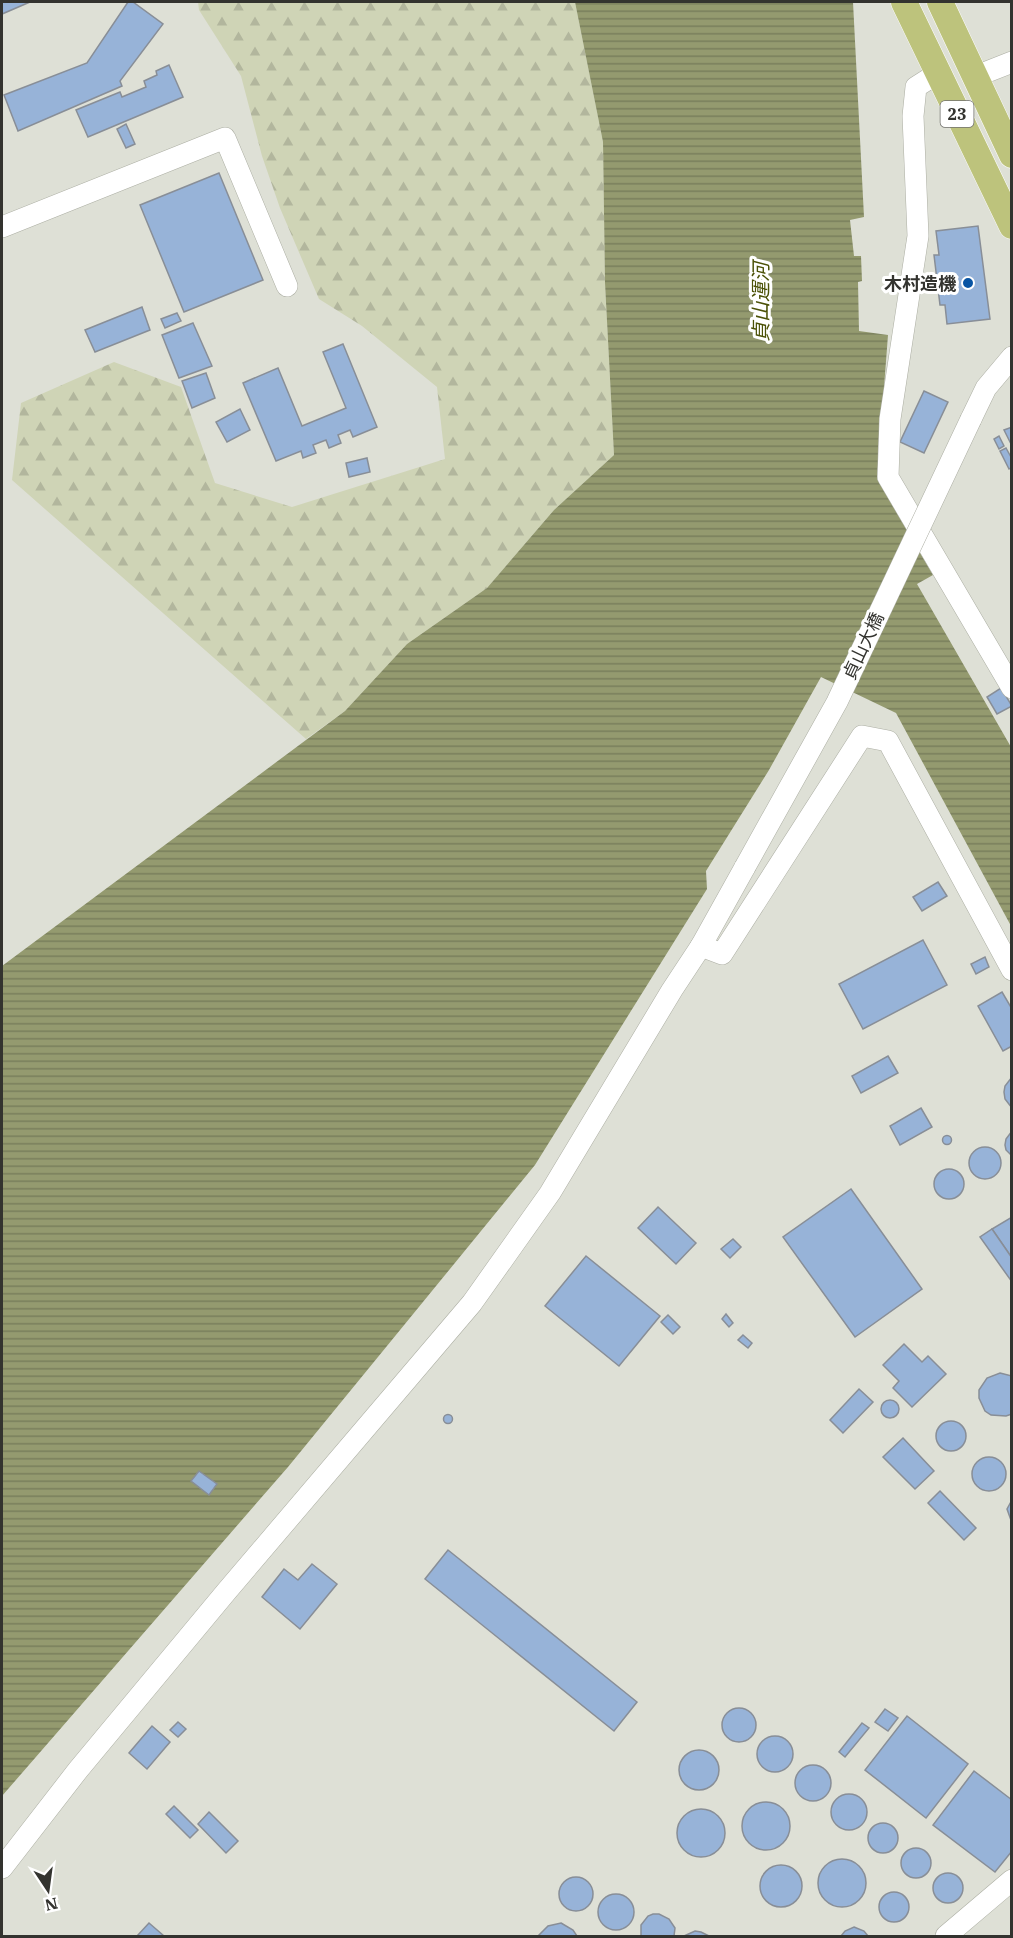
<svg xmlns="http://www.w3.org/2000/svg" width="1013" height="1938" font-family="'IBM Plex Serif','Noto Sans JP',serif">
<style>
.forest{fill:url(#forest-firs)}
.water{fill:url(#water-rules)}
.building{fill:#97b3d8;stroke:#888e97;stroke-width:1.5}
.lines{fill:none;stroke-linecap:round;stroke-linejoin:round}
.minor-casing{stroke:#acaea3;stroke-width:22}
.major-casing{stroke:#fff;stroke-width:27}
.minor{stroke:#fff;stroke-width:21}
.major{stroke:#bdc37c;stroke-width:26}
.minor-bridge-casing{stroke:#acaea3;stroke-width:22;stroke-linecap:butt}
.minor-bridge{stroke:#fff;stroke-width:21}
.poi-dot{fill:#0854a3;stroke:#fff;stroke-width:2}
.labels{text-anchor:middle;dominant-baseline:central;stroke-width:6;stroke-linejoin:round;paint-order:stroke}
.shield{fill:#fff;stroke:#70706d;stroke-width:1.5}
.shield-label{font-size:16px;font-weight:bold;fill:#33332f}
.poi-label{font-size:18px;font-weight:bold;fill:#33332f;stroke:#fff;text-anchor:end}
.street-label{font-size:18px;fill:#33332f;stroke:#fff}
.water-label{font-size:20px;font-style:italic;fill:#4c5208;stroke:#fff}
</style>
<defs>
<pattern id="forest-firs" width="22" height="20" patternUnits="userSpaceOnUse" patternTransform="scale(1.5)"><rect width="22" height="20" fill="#cfd4b6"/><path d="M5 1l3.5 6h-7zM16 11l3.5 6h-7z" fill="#b2b69d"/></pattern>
<pattern id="water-rules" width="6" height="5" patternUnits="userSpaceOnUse" patternTransform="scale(1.5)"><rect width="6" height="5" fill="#949a6f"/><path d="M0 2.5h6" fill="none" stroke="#797e5c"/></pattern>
</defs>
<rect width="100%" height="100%" fill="#dee0d6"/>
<polygon class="forest" points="198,2 575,2 603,142 605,283 614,455 554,510 487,588 407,644 345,711 306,739 12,480 21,403 114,362 181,387 215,483 292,507 445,459 437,387 362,326 319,299 280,208 262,156 241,76 199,10"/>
<polygon class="water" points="575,2 853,2 864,217 850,220 854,256 861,256 862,281 858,282 859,331 888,335 877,479 933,575 917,584 1011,747 1011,926 896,713 821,677 769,770 706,871 707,889 535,1165 288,1467 2,1796 2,966 345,711 407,644 487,588 554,510 614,455 605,283 603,142"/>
<g class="building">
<polygon points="2,2 30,2 2,14"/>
<polygon points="128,2 133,2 163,24 120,81 122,86 18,131 4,95 87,63"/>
<polygon points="169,65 183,97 88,137 76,110 120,92 122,97 146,87 144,81 157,75 156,71"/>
<polygon points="126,124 135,144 126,148 117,129"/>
<polygon points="219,173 263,280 184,312 140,205"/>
<polygon points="978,226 990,319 947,324 945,305 940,305 934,255 939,255 936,231"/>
<polygon points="142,307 150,330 95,352 85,330"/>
<polygon points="177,313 181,321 165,328 161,319"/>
<polygon points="193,323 212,366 179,378 162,335"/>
<polygon points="343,344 377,427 353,437 350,430 338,435 341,443 329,448 326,440 313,445 316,453 303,458 301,451 276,461 243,383 278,368 302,426 346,408 323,352"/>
<polygon points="206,373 215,398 192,408 182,381"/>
<polygon points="924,391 948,402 924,453 900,442"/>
<polygon points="240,409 250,430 227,442 216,422"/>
<polygon points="1012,427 1012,446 1004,430"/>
<polygon points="999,436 1004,446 999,449 994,439"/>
<polygon points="1006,448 1012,459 1012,467 1009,469 1000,451"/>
<polygon points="367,458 370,472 349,477 346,463"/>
<polygon points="1001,688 1012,706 997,714 987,697"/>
<polygon points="938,882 947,896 922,911 913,897"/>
<polygon points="923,940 947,985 863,1029 839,984"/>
<polygon points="985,957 989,967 976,974 971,964"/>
<polygon points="1002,992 1012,1009 1012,1046 1003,1051 978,1006"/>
<polygon points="888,1056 898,1073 861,1093 852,1076"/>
<polygon points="1012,1077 1012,1108 1005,1099 1004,1092 1005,1086"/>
<polygon points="921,1108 932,1127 900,1145 890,1126"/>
<polygon points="1012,1131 1012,1156 1006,1150 1005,1145 1006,1139"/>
<circle cx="947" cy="1140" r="4.5"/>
<circle cx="985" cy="1163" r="16"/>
<circle cx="949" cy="1184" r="15"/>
<polygon points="851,1189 922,1289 855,1337 783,1237"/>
<polygon points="658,1207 696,1243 676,1264 638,1228"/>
<polygon points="1012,1217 1012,1258 992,1229"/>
<polygon points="992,1229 1012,1258 1012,1282 980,1237"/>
<polygon points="733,1239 741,1247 730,1258 721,1249"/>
<polygon points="586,1256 660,1316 619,1366 545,1306"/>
<polygon points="726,1314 733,1323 729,1327 722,1319"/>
<polygon points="668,1315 680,1327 673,1334 661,1322"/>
<polygon points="743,1335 752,1343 748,1348 738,1340"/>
<polygon points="904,1344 922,1362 928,1356 946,1374 912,1407 893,1388 899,1381 883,1365"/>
<polygon points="1000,1373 1012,1376 1012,1414 1006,1416 991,1415 985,1411 979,1398 979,1390 987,1378"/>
<polygon points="859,1389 873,1402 843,1433 830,1420"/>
<circle cx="890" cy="1409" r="9"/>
<circle cx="448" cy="1419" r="4.5"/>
<circle cx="951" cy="1436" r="15"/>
<polygon points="903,1438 934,1471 915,1489 883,1457"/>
<circle cx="989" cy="1474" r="17"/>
<polygon points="199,1471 217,1484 209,1495 191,1481"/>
<polygon points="940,1491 976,1528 964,1540 928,1503"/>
<polygon points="1012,1500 1012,1523 1007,1509"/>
<polygon points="448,1550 637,1702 614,1731 425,1579"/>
<polygon points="312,1564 337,1584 300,1629 262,1597 284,1569 298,1580"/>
<circle cx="739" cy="1725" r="17"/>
<polygon points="885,1709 898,1718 888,1731 875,1722"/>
<polygon points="907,1716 968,1764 926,1818 865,1770"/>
<polygon points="178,1722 186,1729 178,1737 170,1730"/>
<polygon points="862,1723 869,1728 845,1757 839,1752"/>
<polygon points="152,1726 170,1742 147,1769 129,1753"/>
<circle cx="775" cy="1754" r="18"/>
<circle cx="699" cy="1770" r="20"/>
<circle cx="813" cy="1783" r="18"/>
<polygon points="974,1771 1012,1800 1012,1851 995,1872 933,1825"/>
<circle cx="849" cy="1812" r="18"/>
<circle cx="766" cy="1826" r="24"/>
<polygon points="174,1806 198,1830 190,1838 166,1814"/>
<circle cx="701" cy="1833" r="24"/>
<polygon points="209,1812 238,1841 226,1853 198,1824"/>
<circle cx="883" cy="1838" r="15"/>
<circle cx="916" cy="1863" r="15"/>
<circle cx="842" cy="1883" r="24"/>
<circle cx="781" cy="1886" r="21"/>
<circle cx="948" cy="1888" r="15"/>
<circle cx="576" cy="1894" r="17"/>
<circle cx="894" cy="1907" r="15"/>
<circle cx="616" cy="1912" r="18"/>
<polygon points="653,1914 659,1914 669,1919 675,1928 674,1936 641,1936 641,1925 648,1916"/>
<polygon points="149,1923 164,1936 137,1936"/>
<polygon points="561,1923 573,1930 577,1936 538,1936 548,1926"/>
<polygon points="854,1927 864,1931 868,1936 841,1936 845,1931"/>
<polygon points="695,1931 701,1932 709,1936 684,1936"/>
</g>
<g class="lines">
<g class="minor-casing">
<g id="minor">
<polyline points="938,73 916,87 913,116 918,236 890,419 888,477 1012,688"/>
<polyline points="974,77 1012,62"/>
<polyline points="2,227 225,138 287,286"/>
<polyline points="971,419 986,388 1012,357"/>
<polyline points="701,946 722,954 862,736 888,741 1012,970"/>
<polyline points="2,1868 78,1770 226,1592 472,1303 550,1193 672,990 701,946 745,867"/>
<polyline points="946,1936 1012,1880"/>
</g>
</g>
<g class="major-casing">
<g id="major">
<polyline points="904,2 1012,226"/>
<polyline points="940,2 1012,155"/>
</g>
</g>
<use href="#minor" class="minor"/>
<use href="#major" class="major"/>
<g class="minor-bridge-casing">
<polyline id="minor-bridge" points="745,867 837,702 971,419"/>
</g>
<use href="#minor-bridge" class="minor-bridge"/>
</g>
<circle class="poi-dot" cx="968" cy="283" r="6"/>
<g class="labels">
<rect class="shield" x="940.5" y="101" width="33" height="26" rx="4.5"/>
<g class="shield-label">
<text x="957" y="114">23</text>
</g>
<g class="poi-label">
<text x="956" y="283">木村造機</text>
</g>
<g class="street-label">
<text transform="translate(863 646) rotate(-65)">貞山大橋</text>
</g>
<g class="water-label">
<text transform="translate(760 302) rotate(-90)">貞山運河</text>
</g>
</g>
<rect width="1013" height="1938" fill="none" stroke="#33332f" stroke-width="6"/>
<g transform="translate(48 1890) rotate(167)" stroke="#ffffff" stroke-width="4.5" paint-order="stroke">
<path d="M0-4.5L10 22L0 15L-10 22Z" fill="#33332f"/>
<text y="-9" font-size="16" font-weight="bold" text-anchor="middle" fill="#33332f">N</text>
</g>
</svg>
